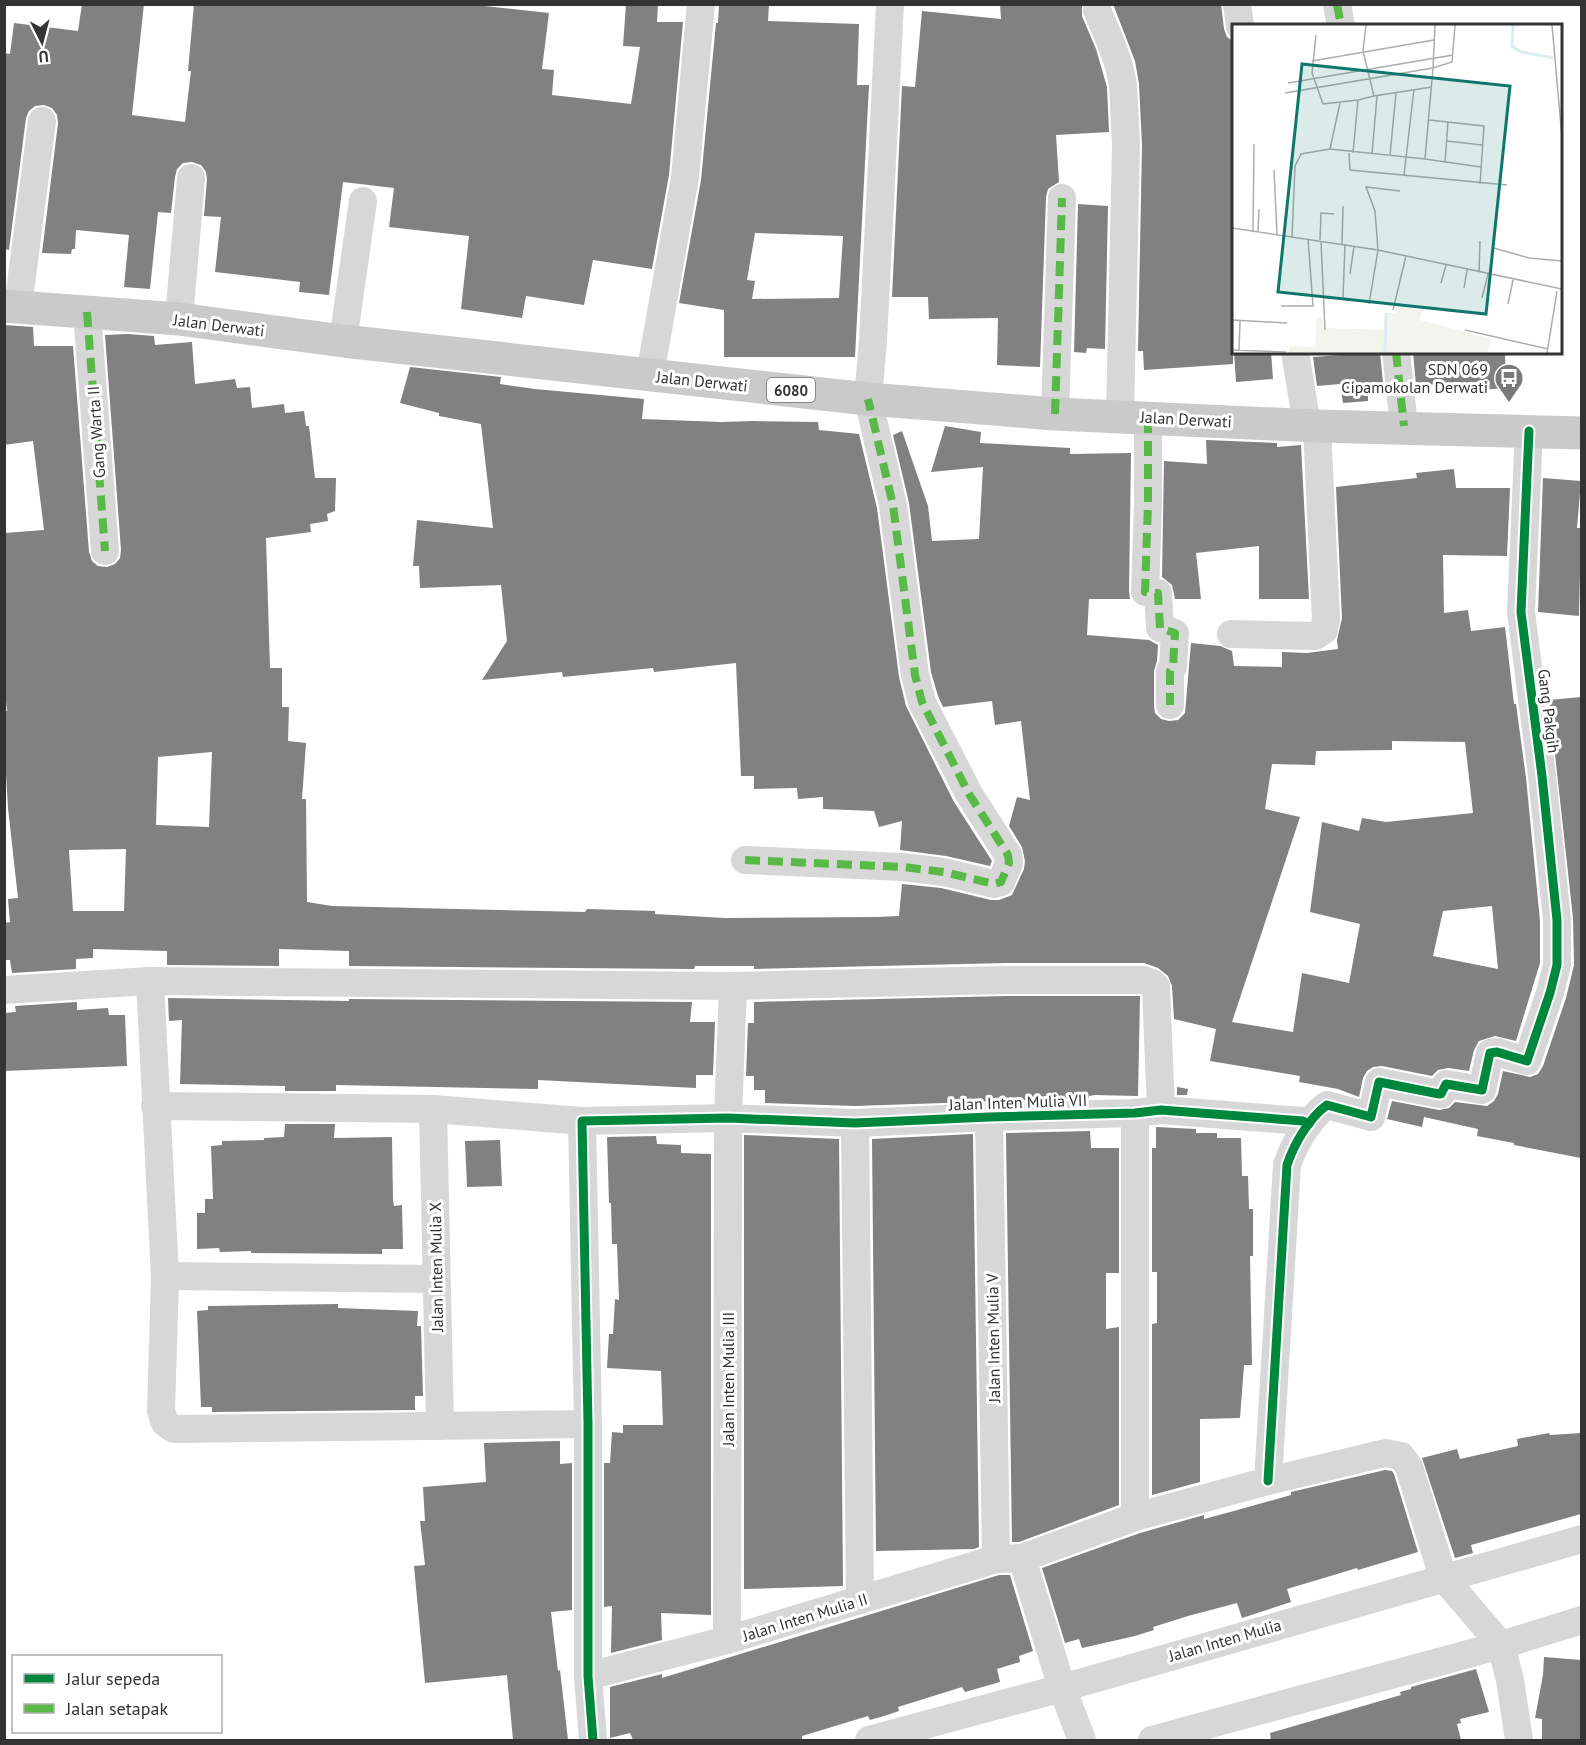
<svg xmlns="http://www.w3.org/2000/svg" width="1586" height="1745" font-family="'PT Sans',sans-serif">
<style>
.building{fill:#818181;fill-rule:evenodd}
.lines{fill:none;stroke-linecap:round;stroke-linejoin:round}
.street{stroke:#d7d7d7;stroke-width:28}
.primary{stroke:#cacaca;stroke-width:33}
.quiet{stroke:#58b947;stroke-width:8;stroke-dasharray:15 8;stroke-linecap:butt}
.cycleway-casing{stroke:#fff;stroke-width:13}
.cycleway{stroke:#00873e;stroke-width:9}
.labels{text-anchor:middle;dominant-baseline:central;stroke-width:6;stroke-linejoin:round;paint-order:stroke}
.shield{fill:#fff;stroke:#707070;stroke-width:1.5}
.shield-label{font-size:15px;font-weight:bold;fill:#333}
.street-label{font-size:16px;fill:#333;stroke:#fff}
.poi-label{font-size:16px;fill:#333;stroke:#fff;text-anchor:end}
.inset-river{fill:none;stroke:#ddebf3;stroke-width:3}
.inset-road{fill:none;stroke:#adadad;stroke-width:1.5}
.view{fill:#0f766e;fill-opacity:0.15;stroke:#0f766e;stroke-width:3}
.inset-edge{fill:none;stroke:#333;stroke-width:3}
</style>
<rect width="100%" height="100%" fill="#fff"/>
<g class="building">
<polygon points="82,4 144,4 132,115 185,122 191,71 188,71 194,4 466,4 549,13 542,69 554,70 552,95 631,104 640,47 623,46 626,4 658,4 657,22 683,22 669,175 652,269 593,260 584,305 526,296 522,318 461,309 469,236 389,227 394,188 343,182 329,295 299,292 300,282 215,272 221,217 204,216 207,179 206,172 201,165 192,162 183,163 177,169 175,177 171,213 158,212 150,289 124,287 129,235 76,230 75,249 72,249 71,254 42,253 58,123 57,115 52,108 44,105 35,106 29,111 26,118 9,250 4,249 4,53 10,54 14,23 78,31"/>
<path d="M719 4H769L768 21 859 24 857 85H869L855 357H724V310L679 303 701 180 716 23H718ZM755 233 843 236 839 298 752 299 755 281 747 280Z"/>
<polygon points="1000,4 1082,4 1082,16 1096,49 1107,87 1109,132 1056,135 1059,182 1048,189 1046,197 1040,367 997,365 998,318 929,319 928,297 892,297 902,86 915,87 922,11 1001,19"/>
<polygon points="1113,4 1221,4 1224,29 1227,37 1233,41 1233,364 1144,370 1143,351 1138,351 1142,145 1139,84 1135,61"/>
<polygon points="1078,204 1108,206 1105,349 1087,348 1086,353 1074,352"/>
<path d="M4 325 33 327 34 346H73L89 552 92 561 98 566 107 567 115 564 120 558 121 550 105 335 128 334 154 336 155 345 192 342 195 384 235 379 237 388 250 387 252 408 284 404 285 413 304 411 306 426H309L315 478H336L335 511 327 514 328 521 310 524 311 532 266 538 270 668H282V707H289L288 741 306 743 302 799H306L307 902 332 906 585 912 587 909 655 911V914L724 918 876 917 899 916 902 884 941 888 991 900H999L1012 895 1024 869 1025 861 1022 847 1009 826 1017 797 1030 800 1021 721 995 725 992 701 943 707 938 696 931 672 909 503 893 435 902 431 928 506 932 541 979 539 983 467 931 472 945 426 981 432 980 443 1070 448V454L1131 453 1129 591 1130 599H1089L1087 635 1149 640 1158 645 1157 661 1154 671V706L1155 713 1161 719 1169 721 1178 720 1185 713 1191 643 1220 646 1232 651 1234 666 1282 667V652L1307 653 1338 649 1337 640 1342 618 1336 487 1417 478 1416 473 1454 469 1456 488H1510L1507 556 1443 555 1444 613 1468 610 1471 631 1505 627 1514 704H1516L1526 778 1540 921V963L1516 1041 1495 1036 1479 1041 1474 1050 1469 1071 1448 1068 1438 1070 1432 1076 1382 1066 1373 1067 1367 1071 1363 1078 1359 1097 1338 1089 1299 1082 1300 1076 1210 1061 1216 1029 1174 1019 1172 986 1168 976 1158 968 1144 963H1006L754 969V966H695L694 969 349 966V951L279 949V966L167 965V951L93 949V958L76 959V969L12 973 10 960H4V923L10 922 8 899 18 898 8 808 4 740V711H7L4 683V533L44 530 33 441 4 445ZM1392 741 1465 742 1473 813 1386 822 1362 818 1359 831 1322 822 1310 912 1360 924 1349 983 1302 973 1293 1032 1232 1022 1300 817 1265 809 1272 764 1315 765 1316 751 1392 750ZM212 752 209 827 156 825 158 757ZM126 849 124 911H73L69 850ZM1492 906 1498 969 1433 956 1443 911Z"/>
<polygon points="1234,352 1271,352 1273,379 1236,382"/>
<polygon points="1380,352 1384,393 1368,395 1368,401 1343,403 1340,384 1317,386 1313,357"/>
<polygon points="1413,352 1505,352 1506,388 1455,392 1454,384 1416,385"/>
<polygon points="410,367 501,377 500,384 535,389 644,399 642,419 721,422 753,421 818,422 819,430 859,434 877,508 899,677 906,706 954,802 992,861 990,866 946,856 900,850 902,821 879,827 874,811 823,809 823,797 798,799 797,788 754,789 754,776 741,776 736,663 654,672 653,668 563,677 562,672 482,680 507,641 501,585 420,588 419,566 413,566 417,520 493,528 481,424 439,416 439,413 400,403"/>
<polygon points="1206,440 1277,443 1277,447 1301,445 1309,599 1259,599 1259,546 1196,553 1201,599 1175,599 1172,585 1162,577 1164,461 1207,464"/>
<polygon points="1543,478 1581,481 1577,528 1581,528 1579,616 1538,612"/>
<polygon points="1581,697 1581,1158 1514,1145 1514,1143 1477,1136 1478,1129 1424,1117 1422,1127 1387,1119 1392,1101 1439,1110 1449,1108 1455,1102 1487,1106 1494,1101 1498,1094 1503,1071 1530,1077 1538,1074 1543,1066 1566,998 1574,965 1573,918 1549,700"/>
<polygon points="1006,996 1140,996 1138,1096 1095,1095 1089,1096 1089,1098 855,1106 765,1103 765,1090 754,1090 754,1076 746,1076 748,1023 754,1023 754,1002"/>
<polygon points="168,998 349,1001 349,999 692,1002 690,1022 715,1022 713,1075 696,1075 696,1088 538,1080 538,1089 336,1085 336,1091 285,1091 285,1086 180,1084 182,1020 169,1021"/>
<polygon points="77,1002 77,1010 108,1008 109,1015 125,1015 127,1066 4,1071 4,1013 16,1012 15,1006"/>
<polygon points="1177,1087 1188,1089 1187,1095 1177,1095"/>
<polygon points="285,1124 335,1124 334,1138 392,1137 393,1200 394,1206 402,1205 403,1249 382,1249 382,1254 251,1253 251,1251 220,1252 219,1248 197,1249 197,1213 205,1213 205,1199 213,1199 211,1146 222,1145 222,1141 264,1140 264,1138 284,1137"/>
<polygon points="1156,1127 1196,1129 1196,1133 1217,1133 1217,1138 1241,1138 1242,1176 1248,1176 1249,1209 1253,1209 1253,1256 1250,1256 1252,1365 1244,1365 1240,1418 1200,1419 1200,1482 1152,1495 1152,1324 1157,1323 1157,1272 1152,1272 1152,1148 1156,1148"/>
<polygon points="1090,1131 1091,1148 1119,1148 1119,1273 1106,1273 1106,1329 1119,1327 1119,1505 1019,1542 1012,1542 1006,1133"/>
<polygon points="973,1134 979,1547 974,1549 876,1551 872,1139"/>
<polygon points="744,1135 839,1139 843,1586 744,1589"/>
<polygon points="656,1136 657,1144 681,1145 681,1153 711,1154 711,1615 661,1613 662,1640 611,1653 612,1606 604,1607 604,1463 610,1463 612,1432 623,1433 623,1425 663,1425 661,1371 607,1368 609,1334 613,1334 615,1299 619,1300 617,1244 612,1244 611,1203 609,1203 607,1137"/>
<polygon points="500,1140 502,1186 467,1187 465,1141"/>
<polygon points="338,1304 338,1308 418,1311 417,1326 421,1326 423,1396 415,1396 415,1410 212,1412 212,1407 201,1407 197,1311 208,1310 208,1306"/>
<polygon points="1549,1433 1550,1435 1581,1433 1581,1514 1471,1545 1473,1553 1455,1558 1422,1458 1457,1449 1460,1459 1518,1446 1517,1439"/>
<polygon points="560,1441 560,1464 572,1463 572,1610 551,1612 558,1671 560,1670 568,1740 513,1740 507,1675 425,1683 414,1566 425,1565 420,1521 425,1521 423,1487 486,1482 484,1443"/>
<polygon points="1385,1470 1392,1471 1394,1474 1418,1552 1358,1570 1357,1568 1287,1589 1291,1602 1242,1618 1237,1603 1188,1616 1153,1627 1154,1630 1135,1636 1082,1648 1079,1639 1065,1643 1042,1568 1140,1533 1204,1515 1204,1519 1234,1511 1291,1495 1291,1492"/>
<polygon points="999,1575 1010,1575 1033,1651 1019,1656 1020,1662 997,1669 1000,1682 965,1692 962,1687 898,1707 899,1711 884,1716 870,1720 868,1716 802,1736 802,1740 633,1740 630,1733 610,1738 610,1687 662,1674 662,1678"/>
<polygon points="1544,1657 1581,1660 1581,1740 1542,1740 1542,1719 1535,1718 1543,1675"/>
<polygon points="1476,1669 1489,1712 1460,1719 1461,1723 1457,1724 1461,1740 1271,1740 1270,1733 1401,1695 1400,1692 1411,1689 1411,1687"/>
</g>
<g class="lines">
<g class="street">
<polyline points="1237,4 1240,26"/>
<polyline points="1337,4 1341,26"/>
<polyline points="1097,10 1111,43 1119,66 1123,85 1126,145 1120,416"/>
<polyline points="18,307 42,121"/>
<polyline points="87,312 105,551"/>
<polyline points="179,319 191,178"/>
<polyline points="343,341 363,201"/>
<polyline points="1295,352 1307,425"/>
<polyline points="1396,352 1404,426"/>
<polyline points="650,375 685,177 701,4"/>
<polyline points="1055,414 1062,198"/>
<polyline points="1148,418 1148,504 1145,592 1158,593 1160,628 1175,633 1173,667 1170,671 1170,705"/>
<polyline points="1231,634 1315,636 1324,630 1326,619 1317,426"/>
<polyline points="745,860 903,867 944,872 994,884 1001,882 1009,863 1008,855 969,794 922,702 915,675 893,505 868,399 873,341 890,4"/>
<polyline points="150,981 165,1276 161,1411 165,1423 174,1429 588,1424"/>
<polyline points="4,990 150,981 733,986 1006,980 1144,980 1152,983 1156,987 1161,1110"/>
<polyline points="155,1106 433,1109 582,1121"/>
<polyline points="433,1109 440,1426"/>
<polyline points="989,1117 996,1559"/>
<polyline points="855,1123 860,1600"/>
<polyline points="165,1276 436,1279"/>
<path d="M1268 1481 1287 1165C1294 1144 1309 1118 1327 1105L1371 1117 1379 1082 1439 1094H1441L1446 1084 1482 1090 1490 1053 1497 1052 1527 1061 1550 993 1557 965V920L1542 776 1521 612 1529 431"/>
<polyline points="1135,1517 1135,1113"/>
<polyline points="727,1640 728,1118 733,986"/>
<polyline points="588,1676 727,1640 996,1559 1022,1558"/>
<polyline points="593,1740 588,1676 588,1424 582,1121 728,1118 855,1123 989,1117 1135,1113 1161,1110 1303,1121 1309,1124"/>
<polyline points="869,1740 1062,1688 1582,1539"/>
<polyline points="1082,1740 1062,1688 1022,1558 1135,1517 1268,1481 1385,1453 1401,1456 1409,1467 1443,1577 1501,1645 1510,1680 1519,1740"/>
<polyline points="1152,1740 1501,1645 1582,1620"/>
</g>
<polyline class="primary" points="4,306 179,319 343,341 868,399 1055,414 1317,426 1582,433"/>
<g class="quiet">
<polyline points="1337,4 1341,26"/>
<polyline points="87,312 105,551"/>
<polyline points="1396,352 1404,426"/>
<polyline points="1055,414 1062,198"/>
<polyline points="1148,418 1148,504 1145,592 1158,593 1160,628 1175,633 1173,667 1170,671 1170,705"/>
<polyline points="745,860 903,867 944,872 994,884 1001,882 1009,863 1008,855 969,794 922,702 915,675 893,505 868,399"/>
</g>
<g class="cycleway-casing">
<g id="cycleway">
<path d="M1268 1481 1287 1165C1294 1144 1309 1118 1327 1105L1371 1117 1379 1082 1439 1094H1441L1446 1084 1482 1090 1490 1053 1497 1052 1527 1061 1550 993 1557 965V920L1542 776 1521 612 1529 431"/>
<polyline points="593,1740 588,1676 588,1424 582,1121 728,1118 855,1123 989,1117 1135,1113 1161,1110 1303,1121 1309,1124"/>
</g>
</g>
<use href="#cycleway" class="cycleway"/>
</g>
<defs>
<g id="bus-pin" transform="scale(1.5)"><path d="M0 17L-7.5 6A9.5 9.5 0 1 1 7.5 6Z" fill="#7a7a7a" stroke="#fff"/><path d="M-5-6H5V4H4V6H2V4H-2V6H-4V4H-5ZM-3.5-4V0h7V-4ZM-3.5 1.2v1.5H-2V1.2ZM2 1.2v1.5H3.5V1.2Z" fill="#fff"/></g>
</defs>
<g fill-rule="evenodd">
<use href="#bus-pin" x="1509" y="378"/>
</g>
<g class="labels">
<rect class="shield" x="767" y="378" width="48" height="24" rx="4.5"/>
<g class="shield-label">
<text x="791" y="390">6080</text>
</g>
<g class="street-label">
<text transform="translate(219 325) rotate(7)">Jalan Derwati</text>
<text transform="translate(702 381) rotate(6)">Jalan Derwati</text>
<text transform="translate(1186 419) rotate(3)">Jalan Derwati</text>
<text transform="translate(96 432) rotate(-94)">Gang Warta II</text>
<text transform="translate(1549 711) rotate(83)">Gang Pakgih</text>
<text transform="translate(1018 1102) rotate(-2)">Jalan Inten Mulia VII</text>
<text transform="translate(436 1267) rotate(-91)">Jalan Inten Mulia X</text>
<text transform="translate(993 1338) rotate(-91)">Jalan Inten Mulia V</text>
<text transform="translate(728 1379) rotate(-90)">Jalan Inten Mulia III</text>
<text transform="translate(805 1617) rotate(-17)">Jalan Inten Mulia II</text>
<text transform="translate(1225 1640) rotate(-16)">Jalan Inten Mulia</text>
</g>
<g class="poi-label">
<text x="1488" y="369">SDN 069<tspan x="1488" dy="18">Cipamokolan Derwati</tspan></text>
</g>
</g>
<g transform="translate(1232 24)">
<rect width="330" height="330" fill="#fff"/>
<path d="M165 280 190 286 188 296 260 315 255 327 260 329H57L58 322 83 323 85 293 91 294V304L153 306 155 289H163Z" fill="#f1f5ed"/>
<path class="inset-river" d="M281 1 280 22 289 28 322 34M153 329 154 289"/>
<path class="inset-road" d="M203 1 201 44 220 38 223 1M320 1 330 114M84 11 80 49 91 80 126 76 142 72 131 27 134 1M80 37 202 16M56 59 221 31M53 69 201 44 193 135 98 125 69 130 63 142 60 213M142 72 200 63M197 96 252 102 248 160M215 117 250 121M98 125 108 79M117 129 118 146 275 161M121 129 126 76M140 130 145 72M158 131 164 69M193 135 249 143M213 139 216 97M42 146 45 211M172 151 182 65M0 204 146 226 330 265M21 207 22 120M26 208 27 185M88 216 89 189 102 190M89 217 93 306M110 220 111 182M262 224 297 234 330 237M247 248 248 217M118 250 122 222M209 259 214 241M232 264 235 246M111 274 113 220M250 274 256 250M137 280 146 226 143 187 134 163 168 167M276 280 281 256M49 282H81L76 215M161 286 174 232M0 296 55 299M233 306 316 325M0 326 54 328M7 327 8 297M315 329 325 267"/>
<path class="view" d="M70 40 278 62 254 290 46 268Z"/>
<rect width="330" height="330" class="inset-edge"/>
</g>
<rect width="1586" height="1745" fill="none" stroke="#333333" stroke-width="12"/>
<rect x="12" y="1655" width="210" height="78" fill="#ffffff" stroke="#adadad" stroke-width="1.5"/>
<rect x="24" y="1674" width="30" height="9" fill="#00873e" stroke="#adadad" stroke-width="1.5"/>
<text x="66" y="1685" font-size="18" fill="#333333">Jalur sepeda</text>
<rect x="24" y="1704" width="30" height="9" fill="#58b947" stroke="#adadad" stroke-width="1.5"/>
<text x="66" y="1715" font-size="18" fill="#333333">Jalan setapak</text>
<g transform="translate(42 42) rotate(174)" stroke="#ffffff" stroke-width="4.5" paint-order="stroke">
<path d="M0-4.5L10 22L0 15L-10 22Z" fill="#333333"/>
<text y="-9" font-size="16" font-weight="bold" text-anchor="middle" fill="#333333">U</text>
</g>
</svg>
